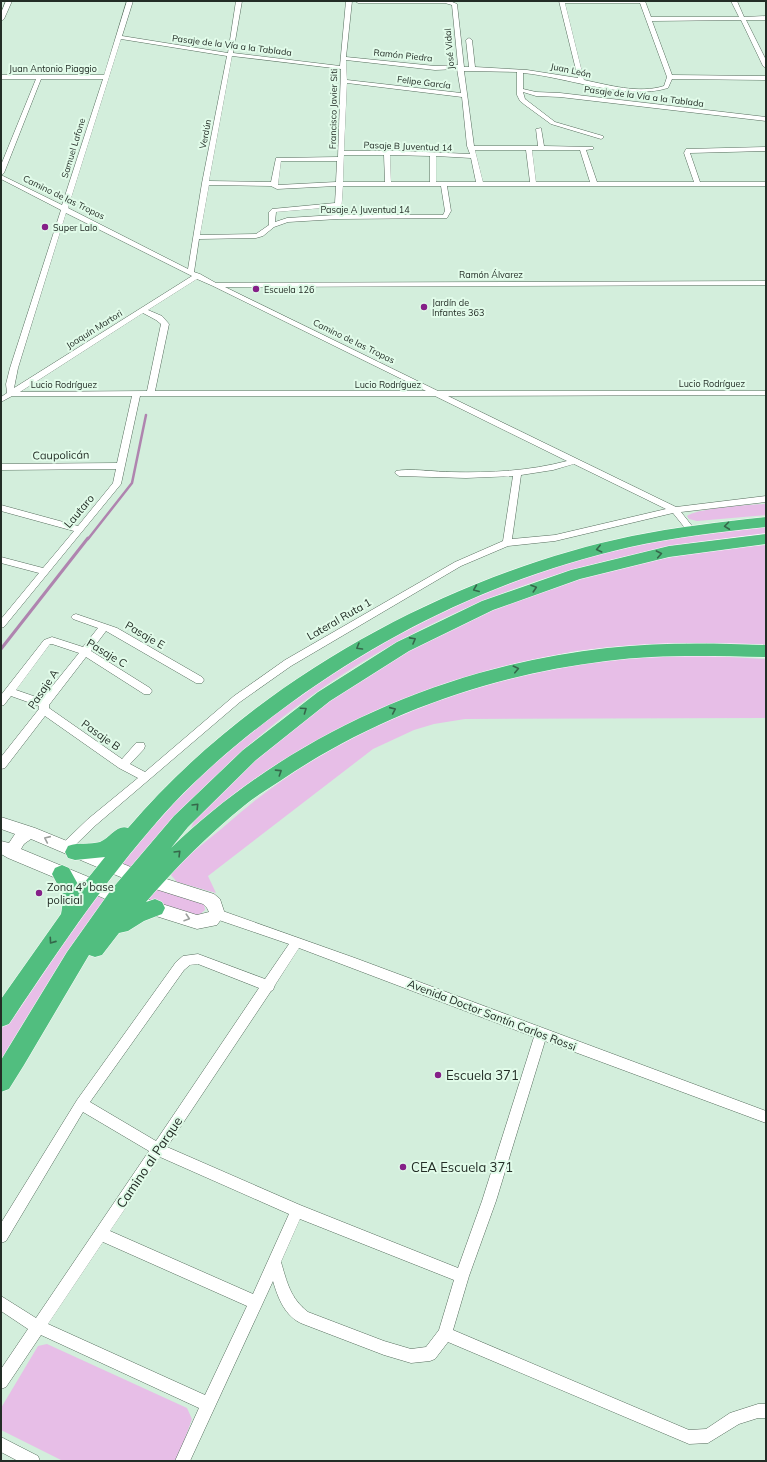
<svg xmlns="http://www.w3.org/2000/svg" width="767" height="1462" font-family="Mulish,sans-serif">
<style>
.green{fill:#e7bee7}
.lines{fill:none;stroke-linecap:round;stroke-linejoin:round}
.stream-far1{stroke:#af84af;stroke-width:2.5}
.stream{stroke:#af84af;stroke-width:3}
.street-casing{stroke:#566d5d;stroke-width:1}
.secondary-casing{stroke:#566d5d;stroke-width:1}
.highway-casing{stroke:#fff;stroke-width:1}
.street{fill:#fff;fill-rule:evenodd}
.secondary{fill:#fff;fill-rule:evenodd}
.highway{fill:#51be7f;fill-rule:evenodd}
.oneway{stroke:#35674a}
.oneway2{stroke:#9ca09d}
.poi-dot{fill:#852088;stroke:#e1fbe9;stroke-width:1.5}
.labels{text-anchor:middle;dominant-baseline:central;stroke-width:4;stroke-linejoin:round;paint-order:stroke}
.far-street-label{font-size:9px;fill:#232d26;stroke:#e1fbe9}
.far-poi-label{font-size:9px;fill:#232d26;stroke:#e1fbe9;text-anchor:start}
.street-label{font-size:11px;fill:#232d26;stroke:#e1fbe9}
.poi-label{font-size:11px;fill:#232d26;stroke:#e1fbe9;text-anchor:start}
.near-poi-label{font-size:13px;fill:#232d26;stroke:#e1fbe9;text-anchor:start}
.near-street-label{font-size:13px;fill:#232d26;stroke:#e1fbe9}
</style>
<rect width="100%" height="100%" fill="#d3eedc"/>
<g class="green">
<path d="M766 504V515L697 521 689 519 687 516C697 508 750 505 766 504Z"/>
<path d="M766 526V534C718 540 670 546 623 557 482 588 349 656 241 752 202 788 167 828 132 868L122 863 164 813 231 747 346 660 494 587 585 557 669 538Z"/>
<path d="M766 545V645L692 643 610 647 576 651 513 664 462 678 385 707 331 733 225 802 191 828 194 821C233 782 272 742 317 709 329 700 343 693 356 684 379 669 403 653 428 640 530 587 651 553 766 545Z"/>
<path d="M694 655 766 659V718L465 719 434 724 414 730 373 749 208 876 216 893 177 882 171 875C184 856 209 840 227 824 330 732 467 677 604 660 634 657 664 656 694 655Z"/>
<polygon points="155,888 204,903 205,910 198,916 145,901"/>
<polygon points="93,894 107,901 1,1063 1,1030 33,979"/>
<polygon points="47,1344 187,1408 192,1419 177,1461 63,1461 1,1430 1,1408 38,1346"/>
</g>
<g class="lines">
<polyline class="stream-far1" points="88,539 132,483 146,415"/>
<polyline class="stream" points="1,649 88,538"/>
<g class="street-casing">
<g id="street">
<polygon points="6,1 12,1 4,19 1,21 1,13"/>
<path d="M127 1H133L122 36 228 53 236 1H242L233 53 340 66 346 1H352L346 57 435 66 458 65 452 5 445 3H358L355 1H450L457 4 464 67H469L466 40 469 38 472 40 475 67 527 70 578 78 559 1H645L651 17H739L731 1H737L744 17 766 16V20H746L766 60V68L763 66 741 20 652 21 672 75 766 76V80L672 79 668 88C626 101 567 77 523 73V89L536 92 560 93 766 117V121L560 97 536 96 523 92 525 99 555 122 603 136V138L601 139 551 124 525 105 520 101 517 95V72L464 71 474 146H538L536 129 541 128 544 146 593 147V149L586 150 597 182H694L684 153 686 149 766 147V151L690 153 700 182H766V186H447L451 211 447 218 338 219 288 222 274 227 263 236 256 238 199 239 194 272 200 274 216 283 766 281V285L225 287 438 391H766V395L448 396 676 507 766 496V502L681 512 696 531 692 534 689 533 673 513 555 541 508 546 461 566 291 666 240 702 96 825 69 851 65 853 61 851 60 848 61 845 88 819 138 778 119 768 45 716 5 768 1 769V757L39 709V706L11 696 4 705 1 706V695L44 640 52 637 83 647 98 628 73 619 71 617 73 615 76 614 117 628 202 677 204 680 202 683H196L106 631 91 651 150 688 152 691 150 694H144L86 657 49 705V708L122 759 136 743H144L145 746 144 749 130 764 145 772 234 696 285 660 455 562 503 541 513 476 466 478 399 476 395 473 396 471C409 468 437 472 451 472 491 473 529 471 567 461L435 396H140L121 484 4 627 1 628V619L39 573 1 563V557L43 568 74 531 1 511V505L78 526 113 483 116 469 1 470V464L117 463 132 396H12L1 402V397L7 393 6 384 10 368 61 210 1 179V175L62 205 103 79H41L4 173 1 175V165L36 79H1V75H104ZM565 3H640L667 77 664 86C638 94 609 85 584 80ZM121 39 227 56 202 183 188 269 68 208ZM232 56 341 69 338 157 276 158 271 182 209 181ZM346 60 435 70 457 69 461 93 347 80ZM347 83 462 97 467 146 470 154 403 151H344ZM475 150H526L530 182H483ZM532 150H580L590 182H536ZM344 155H384L385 182H343ZM390 155 430 156V182H391ZM436 156 471 158 476 182H436ZM281 161H337L336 182 278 185ZM209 185 271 186 277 189 336 186 335 203 272 209 269 212V225L256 234 200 235ZM343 186H441L445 211 443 215H341ZM335 207V215L287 218 275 222 276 212ZM66 213 192 276 14 388 18 368ZM197 279 213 286 426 391H155L169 324 162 316 148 310ZM143 313 156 320 161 324 147 391 20 392ZM574 464 666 509 555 535 512 539 521 475 553 470ZM50 644H52L79 653 42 699 16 690Z"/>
<path d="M217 909 355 958 766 1111V1123L545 1041 496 1201 469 1276 453 1330 689 1430 706 1429 730 1413 758 1404H766V1418H758L739 1424 708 1443 689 1444 448 1342 435 1359 430 1361 411 1363 384 1355 303 1324C285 1317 278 1298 273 1281L190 1461H175L199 1408 41 1335 6 1387 1 1389V1369L28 1329 1 1311V1296L36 1318 149 1151 83 1112 6 1241 1 1243V1223L77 1100 176 962 183 956 198 954 265 979 289 944 213 918 211 914 213 910ZM299 948 534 1037 482 1201 458 1268 300 1205 167 1147 271 991 273 990 275 985ZM198 964 259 988 156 1141 90 1102 184 970 190 965ZM160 1157 289 1214 253 1294 110 1231ZM300 1219 454 1280 439 1330 426 1347 411 1349 384 1341 308 1312C290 1298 287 1282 281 1262ZM103 1242 247 1306 205 1395 48 1324Z"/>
<polygon points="1,1437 38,1456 40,1461 18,1461 1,1452"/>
</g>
</g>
<g class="secondary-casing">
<polygon id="secondary" points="1,817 35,828 138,870 214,894 220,899 225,914 217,925 197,929 140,911 138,906 140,901 146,899 197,915 209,912 207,908 203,904 130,881 31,839 24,844 21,849 132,895 134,900 132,905 126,907 120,905 8,858 1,854 1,841 9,843 15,834 1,829"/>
</g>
<g class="highway-casing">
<g id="highway">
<path d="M766 517V527C720 532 675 537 630 547 507 575 394 628 292 702 249 733 209 766 173 804 111 871 60 948 9 1024L1 1027V999L61 914C65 895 60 890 52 874L55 868 62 865 69 868 80 888 105 857 75 860 68 858 65 852 68 846C79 842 90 845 100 842 110 838 117 824 128 828 252 682 446 575 632 536 676 527 721 522 766 517Z"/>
<path d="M766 534V544L669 557 580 579 493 610 409 651 330 701 256 760 188 827 171 848C288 735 445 666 607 648 660 642 713 643 766 645V657C713 656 659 654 606 661 490 675 377 715 280 781 268 789 256 796 245 805 209 834 176 867 146 902L155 899 162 902 165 908 162 914 144 921 128 931 119 933 102 955 95 957 89 955 24 1065 9 1089 1 1092V1060L67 952 111 890 174 816 243 750 318 692 397 642 482 601 571 570 669 546Z"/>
</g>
</g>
<use href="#street" class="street"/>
<use href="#secondary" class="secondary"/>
<use href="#highway" class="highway"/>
</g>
<defs><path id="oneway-chevron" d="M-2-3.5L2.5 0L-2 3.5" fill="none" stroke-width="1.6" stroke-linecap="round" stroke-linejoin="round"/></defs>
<g class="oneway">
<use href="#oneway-chevron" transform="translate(727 526) rotate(173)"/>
<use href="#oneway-chevron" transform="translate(599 549) rotate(167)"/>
<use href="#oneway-chevron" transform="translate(659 554) rotate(-11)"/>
<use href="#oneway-chevron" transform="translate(534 588) rotate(-18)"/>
<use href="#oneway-chevron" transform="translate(476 589) rotate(158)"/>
<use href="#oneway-chevron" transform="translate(413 640) rotate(-29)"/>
<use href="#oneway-chevron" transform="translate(359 647) rotate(150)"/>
<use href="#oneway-chevron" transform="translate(516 669) rotate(-13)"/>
<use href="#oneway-chevron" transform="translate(304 710) rotate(-35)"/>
<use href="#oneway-chevron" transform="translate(393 710) rotate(-24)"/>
<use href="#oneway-chevron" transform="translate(279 772) rotate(-33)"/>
<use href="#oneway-chevron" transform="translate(196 806) rotate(-46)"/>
<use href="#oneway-chevron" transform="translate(178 853) rotate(-45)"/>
<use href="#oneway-chevron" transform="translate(52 941) rotate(125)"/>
</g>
<g class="oneway2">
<use href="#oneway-chevron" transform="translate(47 839) rotate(-156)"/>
<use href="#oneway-chevron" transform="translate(187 918) rotate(18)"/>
</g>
<g class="poi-dot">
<circle cx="45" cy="227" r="4"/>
<circle cx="256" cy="289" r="4"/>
<circle cx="424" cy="307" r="4"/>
<circle cx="39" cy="893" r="4"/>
<circle cx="438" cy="1075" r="4"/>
<circle cx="403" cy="1167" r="4"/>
</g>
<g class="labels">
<g class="far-street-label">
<text transform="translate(232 45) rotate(7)">Pasaje de la Vía a la Tablada</text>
<text transform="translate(449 49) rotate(-95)">José Vidal</text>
<text transform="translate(403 55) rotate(6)">Ramón Piedra</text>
<text x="53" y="68">Juan Antonio Piaggio</text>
<text transform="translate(571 70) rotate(12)">Juan León</text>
<text transform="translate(424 82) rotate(7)">Felipe García</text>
<text transform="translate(644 96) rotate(7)">Pasaje de la Vía a la Tablada</text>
<text transform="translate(333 109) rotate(-89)">Francisco Javier Siti</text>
<text transform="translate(205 134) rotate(-79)">Verdún</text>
<text transform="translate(408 146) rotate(2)">Pasaje B Juventud 14</text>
<text transform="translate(73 148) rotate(-73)">Samuel Lafone</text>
<text transform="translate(64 197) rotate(26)">Camino de las Tropas</text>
<text x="365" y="209">Pasaje A Juventud 14</text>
<text x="491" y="274">Ramón Álvarez</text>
<text transform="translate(94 329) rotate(-32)">Joaquín Martori</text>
<text transform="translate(354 341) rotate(26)">Camino de las Tropas</text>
<text x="712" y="383">Lucio Rodríguez</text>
<text x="64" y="384">Lucio Rodríguez</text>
<text x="388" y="384">Lucio Rodríguez</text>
</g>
<g class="far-poi-label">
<text x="53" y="227">Super Lalo</text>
<text x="264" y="289">Escuela 126</text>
<text x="432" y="302">Jardín de<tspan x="432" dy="10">Infantes 363</tspan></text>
</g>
<g class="street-label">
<text transform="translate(61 455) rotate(-1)">Caupolicán</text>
<text transform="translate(79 511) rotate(-50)">Lautaro</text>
<text transform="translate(339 619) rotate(-30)">Lateral Ruta 1</text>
<text transform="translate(145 635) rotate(30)">Pasaje E</text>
<text transform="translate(107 653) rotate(31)">Pasaje C</text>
<text transform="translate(43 689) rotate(-56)">Pasaje A</text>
<text transform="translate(101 735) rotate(35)">Pasaje B</text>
<text transform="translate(492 1015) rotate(21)">Avenida Doctor Santín Carlos Rossi</text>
</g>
<g class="poi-label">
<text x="47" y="887">Zona 4° base<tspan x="47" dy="13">policial</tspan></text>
</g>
<g class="near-poi-label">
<text x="446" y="1075">Escuela 371</text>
<text x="411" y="1167">CEA Escuela 371</text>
</g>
<g class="near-street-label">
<text transform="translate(149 1162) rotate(-56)">Camino al Parque</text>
</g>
</g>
<rect width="767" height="1462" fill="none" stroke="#232d26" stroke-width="4"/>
</svg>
